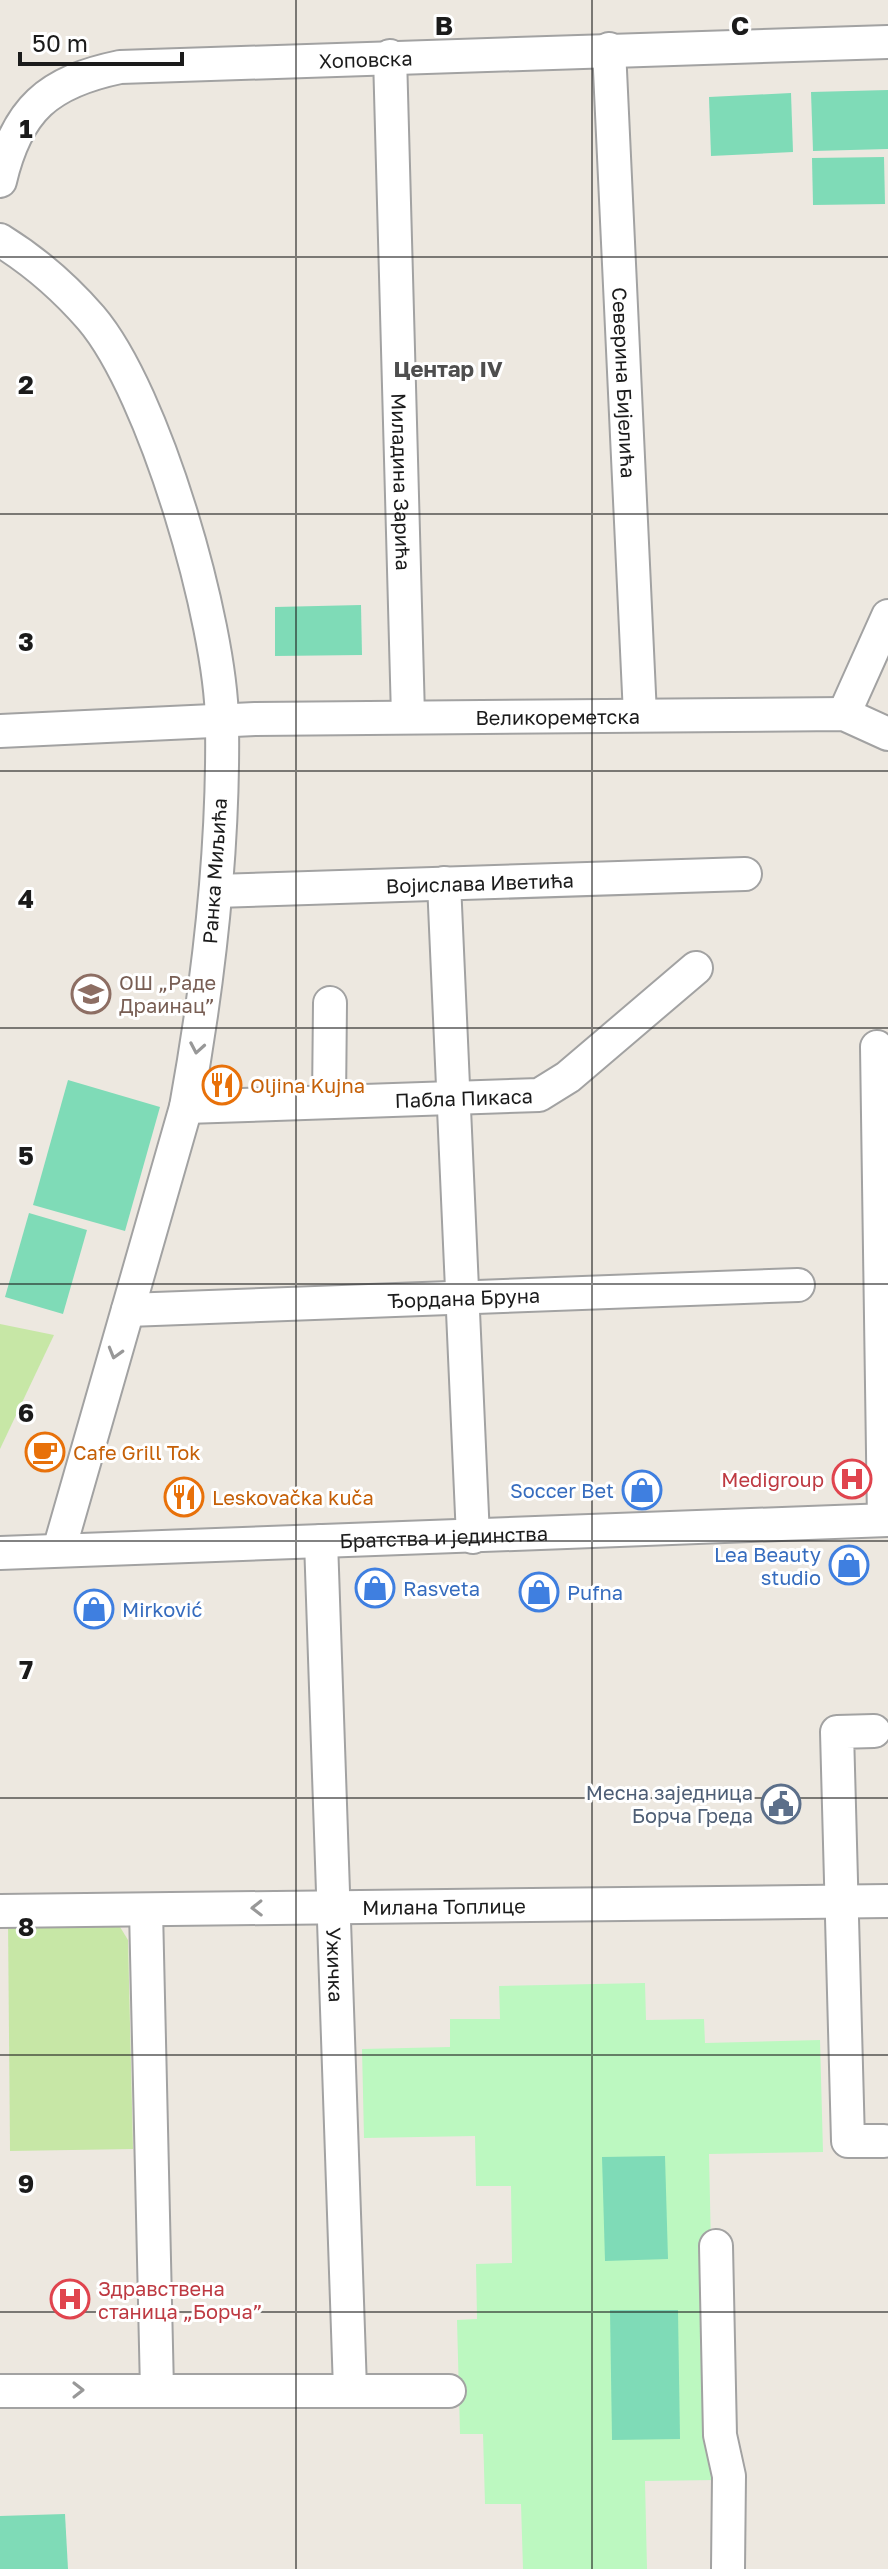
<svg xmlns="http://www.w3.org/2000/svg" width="888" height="2569" font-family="'Golos Text',sans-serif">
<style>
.grass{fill:#c7e7a6}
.park{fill:#bcf8c0}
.pitch{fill:#7fdbb7}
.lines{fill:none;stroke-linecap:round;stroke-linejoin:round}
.minor-casing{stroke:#a2a2a2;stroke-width:36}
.minor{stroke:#fff;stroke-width:32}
.oneway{stroke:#989898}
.grid{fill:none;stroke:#1b1b1b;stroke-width:2;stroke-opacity:0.55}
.labels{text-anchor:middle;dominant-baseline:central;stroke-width:6;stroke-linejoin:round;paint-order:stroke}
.street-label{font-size:20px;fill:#1b1b1b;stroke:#fff}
.education-label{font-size:20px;fill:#785e54;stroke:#fff;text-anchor:start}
.food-label{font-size:20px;fill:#c56008;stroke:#fff;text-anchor:start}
.health-label{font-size:20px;fill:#be3a42;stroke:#fff;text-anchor:end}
.shop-label{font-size:20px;fill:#366cbe;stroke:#fff;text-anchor:start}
.service-label{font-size:20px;fill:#4e5e75;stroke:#fff;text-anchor:end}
.neighbourhood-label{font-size:22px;font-weight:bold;fill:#4e4e4e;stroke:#fff}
.grid-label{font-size:26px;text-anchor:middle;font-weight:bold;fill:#1b1b1b;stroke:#fff;stroke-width:6;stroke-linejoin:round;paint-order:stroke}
</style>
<rect width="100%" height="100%" fill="#ede8e0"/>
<g class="grass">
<polygon points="0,1324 54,1335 0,1449"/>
<polygon points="8,1921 117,1922 128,1940 133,2149 10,2151"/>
</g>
<polygon class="park" points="645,1983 646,2020 704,2019 705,2043 820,2040 823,2152 709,2154 716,2480 645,2481 647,2569 523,2569 521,2504 485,2504 483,2434 460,2434 457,2320 477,2319 476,2264 512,2263 511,2186 476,2186 475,2136 364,2138 362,2049 450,2047 450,2019 500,2019 499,1986"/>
<g class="pitch">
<polygon points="888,90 888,149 813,151 811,92"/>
<polygon points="791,93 793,152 711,156 709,97"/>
<polygon points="884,157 885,204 813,205 812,158"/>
<polygon points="361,605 362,655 275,656 275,607"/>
<polygon points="68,1080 160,1107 125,1231 33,1205"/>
<polygon points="29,1213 87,1230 63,1314 5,1297"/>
<polygon points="665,2156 668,2259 605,2261 602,2157"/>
<polygon points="610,2310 678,2310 680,2439 612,2440"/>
<polygon points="65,2514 68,2569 0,2569 0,2516"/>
</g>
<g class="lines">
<g class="minor-casing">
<g id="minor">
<path id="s1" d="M609 49 640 715"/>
<path id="s2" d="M390 56 408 716"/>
<path id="s3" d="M0 181C17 109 48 82 120 67L888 42"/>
<path d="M0 240C34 261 64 287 91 318 155 393 221 623 222 722 224 851 209 980 186 1107L59 1550"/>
<polyline points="844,714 888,616"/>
<path id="s4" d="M0 731 255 719 844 714 888 734"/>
<polyline points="444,883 473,1537"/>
<path id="s5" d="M216 891 745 874"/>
<polyline points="877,1047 884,1520"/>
<polyline points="329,1102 330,1003"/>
<path id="s6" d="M186 1107 539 1095 568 1077 696 968"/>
<path id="s7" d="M128 1310 798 1285"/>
<path id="s8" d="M321 1541 350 2389"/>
<path id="s9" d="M0 1553 888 1520"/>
<polyline points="874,1731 837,1732 848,2141 884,2141"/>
<polyline points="146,1910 157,2390"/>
<path id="s10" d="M0 1911 888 1901"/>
<polyline points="716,2246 720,2435 729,2476 728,2569"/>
<polyline points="0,2391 449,2391"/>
</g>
</g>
<use href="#minor" class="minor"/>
</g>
<defs><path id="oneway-chevron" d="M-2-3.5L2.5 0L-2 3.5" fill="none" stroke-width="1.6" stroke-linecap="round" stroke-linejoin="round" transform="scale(2)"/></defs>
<g class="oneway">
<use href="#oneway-chevron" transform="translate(197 1048) rotate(100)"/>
<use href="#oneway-chevron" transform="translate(115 1353) rotate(106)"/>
<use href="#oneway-chevron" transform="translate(257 1908) rotate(179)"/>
<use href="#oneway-chevron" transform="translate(78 2390)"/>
</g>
<path class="grid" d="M296 0V2569M592 0V2569M0 257H888M0 514H888M0 771H888M0 1028H888M0 1284H888M0 1541H888M0 1798H888M0 2055H888M0 2312H888"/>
<defs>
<g id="school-ring" transform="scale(2)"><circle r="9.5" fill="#fff" stroke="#8d6e63" stroke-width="1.5"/><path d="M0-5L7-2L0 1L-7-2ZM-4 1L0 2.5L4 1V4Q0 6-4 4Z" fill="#8d6e63"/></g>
<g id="restaurant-ring" transform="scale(2)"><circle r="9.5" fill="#fff" stroke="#e8710a" stroke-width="1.5"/><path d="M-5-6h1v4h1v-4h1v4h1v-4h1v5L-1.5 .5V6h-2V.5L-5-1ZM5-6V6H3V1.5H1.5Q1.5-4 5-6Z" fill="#e8710a"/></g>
<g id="cafe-ring" transform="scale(2)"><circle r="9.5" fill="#fff" stroke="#e8710a" stroke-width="1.5"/><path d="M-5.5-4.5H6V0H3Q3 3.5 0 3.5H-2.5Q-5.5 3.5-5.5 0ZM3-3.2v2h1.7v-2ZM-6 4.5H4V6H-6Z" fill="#e8710a"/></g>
<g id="hospital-ring" transform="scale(2)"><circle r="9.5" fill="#fff" stroke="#e0444e" stroke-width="1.5"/><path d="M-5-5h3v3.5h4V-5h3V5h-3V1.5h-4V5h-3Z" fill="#e0444e"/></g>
<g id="shop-ring" transform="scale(2)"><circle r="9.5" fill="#fff" stroke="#3f7fe0" stroke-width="1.5"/><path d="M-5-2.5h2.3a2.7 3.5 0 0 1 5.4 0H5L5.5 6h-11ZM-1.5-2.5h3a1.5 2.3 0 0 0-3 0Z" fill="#3f7fe0"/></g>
<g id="civic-ring" transform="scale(2)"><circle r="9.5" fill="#fff" stroke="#5c6f8a" stroke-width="1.5"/><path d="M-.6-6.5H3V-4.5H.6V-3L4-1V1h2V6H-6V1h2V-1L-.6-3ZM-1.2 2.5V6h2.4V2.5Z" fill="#5c6f8a"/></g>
</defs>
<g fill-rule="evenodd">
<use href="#school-ring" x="91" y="994"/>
<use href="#restaurant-ring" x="222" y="1085"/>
<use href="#cafe-ring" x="45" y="1452"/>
<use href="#hospital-ring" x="852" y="1479"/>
<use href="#shop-ring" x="642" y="1490"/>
<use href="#restaurant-ring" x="184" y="1497"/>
<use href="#shop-ring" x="849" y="1565"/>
<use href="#shop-ring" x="375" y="1588"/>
<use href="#shop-ring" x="539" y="1592"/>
<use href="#shop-ring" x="94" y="1609"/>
<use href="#civic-ring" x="781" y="1804"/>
<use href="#hospital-ring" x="70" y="2299"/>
</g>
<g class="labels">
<g class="street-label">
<text stroke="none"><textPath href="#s3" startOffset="424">Хоповска</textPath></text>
<text stroke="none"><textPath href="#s1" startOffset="334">Северина Бијелића</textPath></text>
<text stroke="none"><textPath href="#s2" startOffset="426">Миладина Зарића</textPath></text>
<text stroke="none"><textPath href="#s4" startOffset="558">Великореметска</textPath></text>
<text transform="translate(214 871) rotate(-86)">Ранка Миљића</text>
<text stroke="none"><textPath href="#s5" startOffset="264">Војислава Иветића</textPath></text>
<text stroke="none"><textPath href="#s6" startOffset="278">Пабла Пикаса</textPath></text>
<text stroke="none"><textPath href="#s7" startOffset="336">Ђордана Бруна</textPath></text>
<text stroke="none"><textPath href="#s9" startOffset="444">Братства и јединства</textPath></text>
<text stroke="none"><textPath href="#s10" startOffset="444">Милана Топлице</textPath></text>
<text stroke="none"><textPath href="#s8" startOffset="424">Ужичка</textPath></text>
</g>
<g class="education-label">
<text x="119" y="982">ОШ „Раде<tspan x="119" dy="23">Драинац”</tspan></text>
</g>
<g class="food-label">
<text x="250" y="1085">Oljina Kujna</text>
<text x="73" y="1452">Cafe Grill Tok</text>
<text x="212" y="1497">Leskovačka kuča</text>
</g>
<g class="health-label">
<text x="824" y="1479">Medigroup</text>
<text x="98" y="2288" text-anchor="start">Здравствена<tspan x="98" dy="23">станица „Борча”</tspan></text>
</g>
<g class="shop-label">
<text x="614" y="1490" text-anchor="end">Soccer Bet</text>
<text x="821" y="1554" text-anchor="end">Lea Beauty<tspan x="821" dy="23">studio</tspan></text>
<text x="403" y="1588">Rasveta</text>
<text x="567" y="1592">Pufna</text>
<text x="122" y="1609">Mirković</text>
</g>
<g class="service-label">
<text x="753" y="1792">Месна заједница<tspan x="753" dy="23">Борча Греда</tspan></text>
</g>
<g class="neighbourhood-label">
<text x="448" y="368">Центар IV</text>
</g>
</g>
<g class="grid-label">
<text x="444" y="35">B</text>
<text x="740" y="35">C</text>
<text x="26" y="138">1</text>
<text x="26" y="394">2</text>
<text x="26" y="651">3</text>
<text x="26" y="908">4</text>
<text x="26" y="1165">5</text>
<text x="26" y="1422">6</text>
<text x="26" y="1679">7</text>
<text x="26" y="1936">8</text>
<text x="26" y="2193">9</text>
</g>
<path d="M20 52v12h162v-12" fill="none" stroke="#1b1b1b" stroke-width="4"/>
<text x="32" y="52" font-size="24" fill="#1b1b1b" stroke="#ffffff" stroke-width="6" paint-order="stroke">50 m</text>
</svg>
